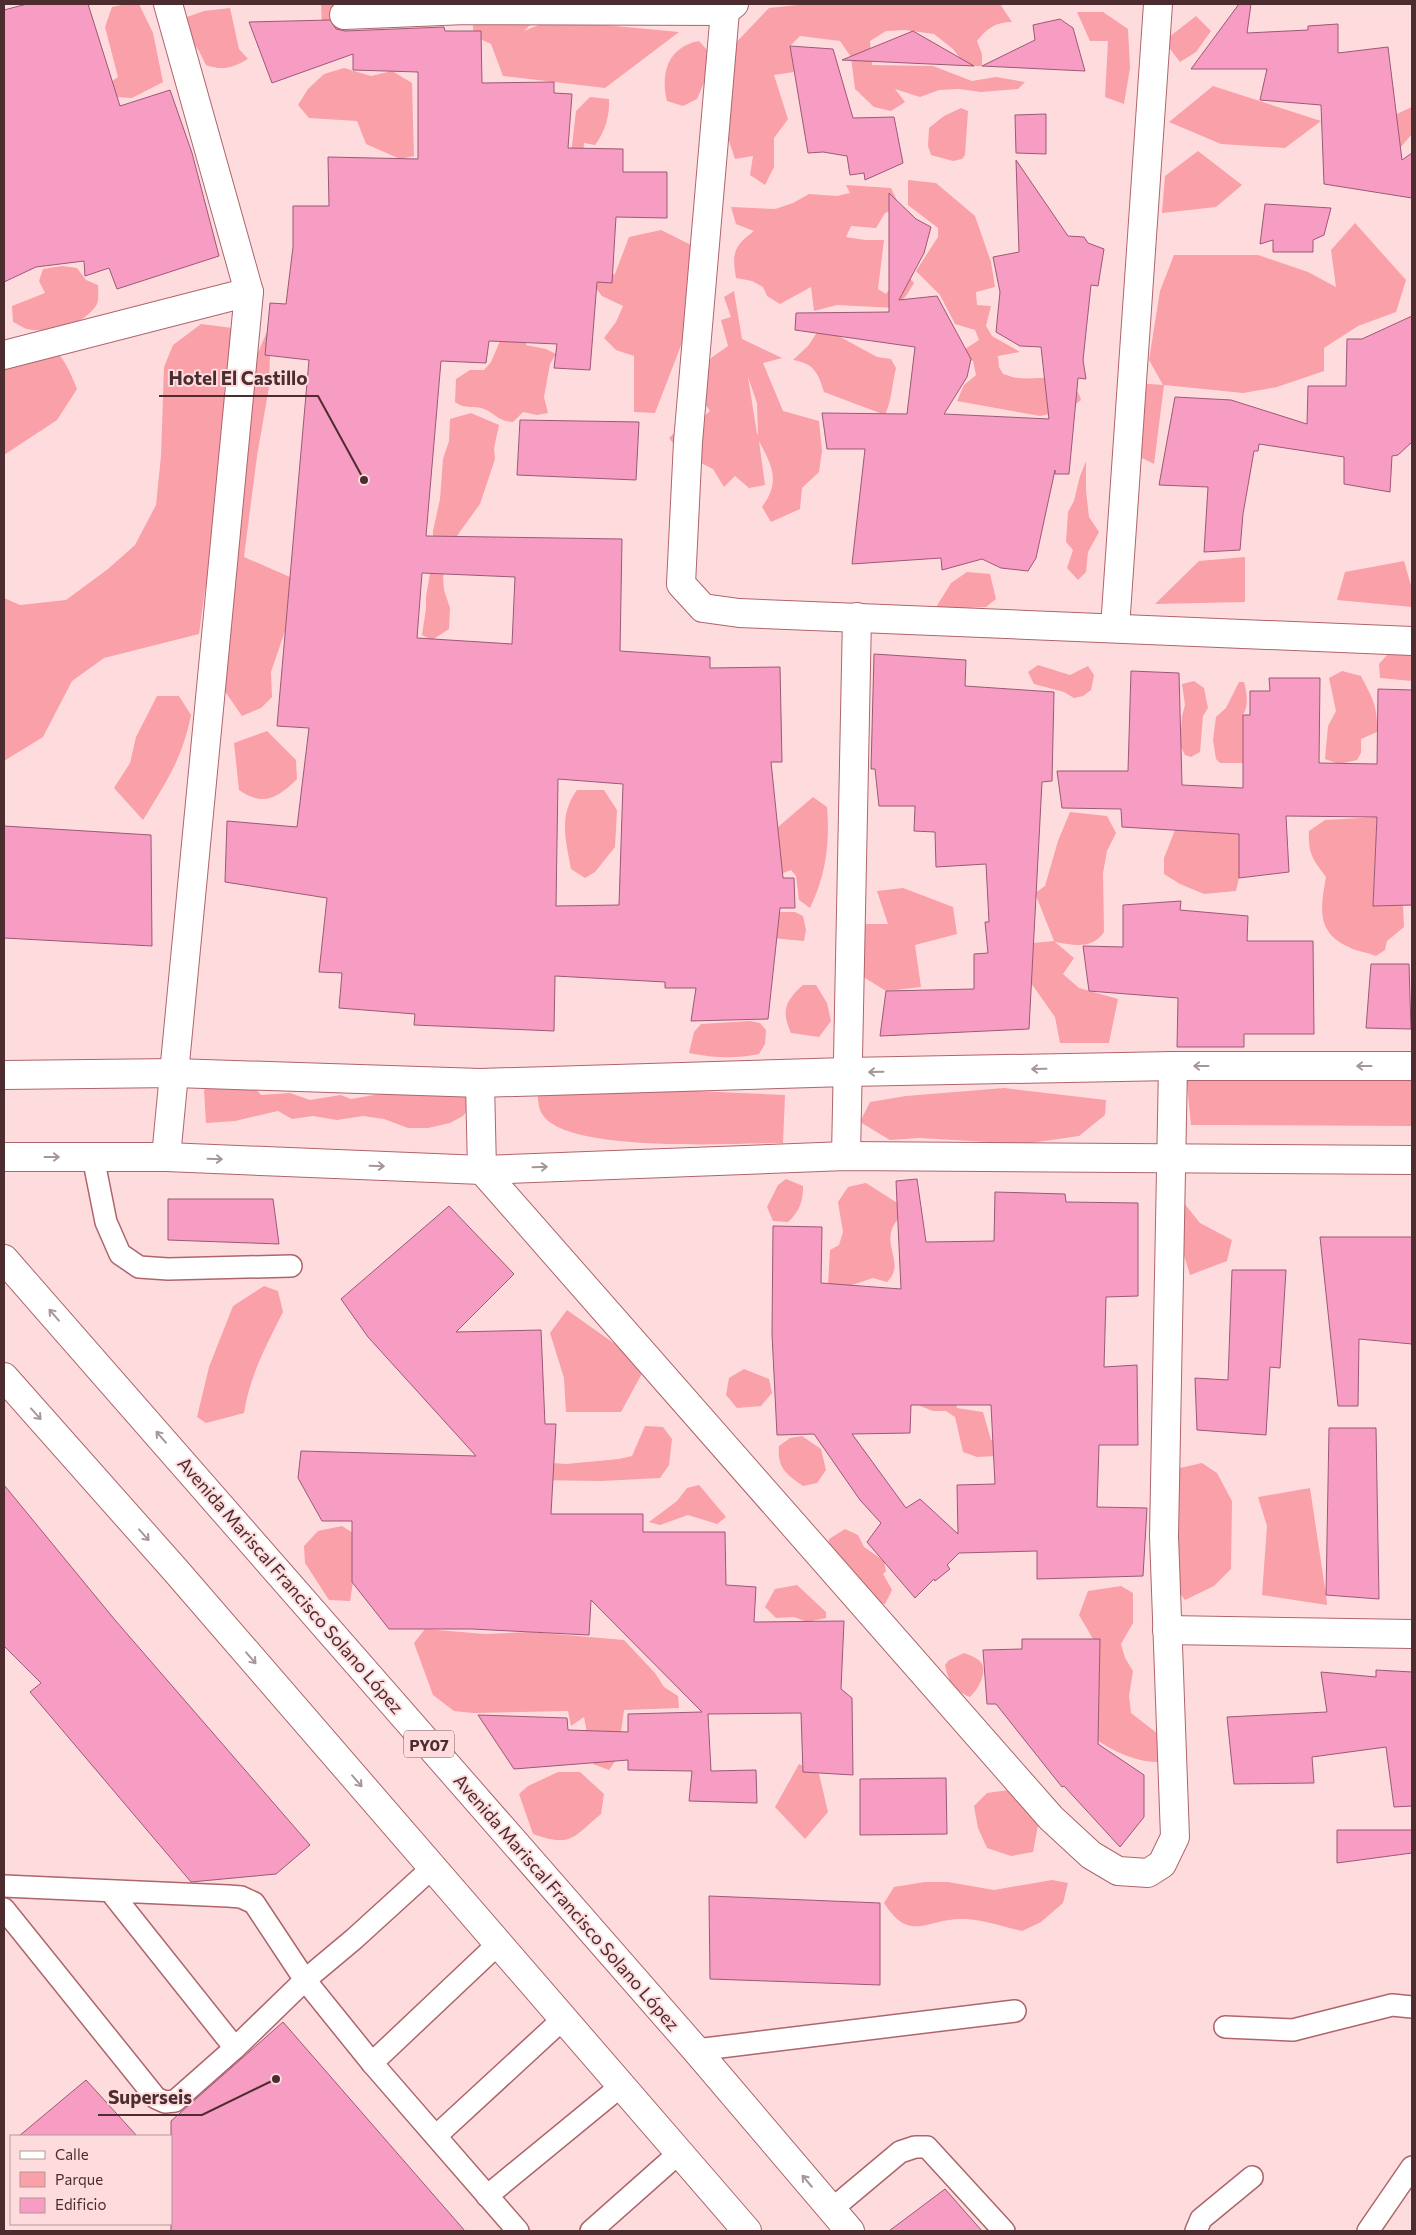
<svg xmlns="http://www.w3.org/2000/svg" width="1416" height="2235" font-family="Commissioner,sans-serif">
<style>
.green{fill:#f9a0a8;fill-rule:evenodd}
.building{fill:#f79cc2;stroke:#9c5976;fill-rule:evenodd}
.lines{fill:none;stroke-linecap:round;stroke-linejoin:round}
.lane-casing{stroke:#ae656c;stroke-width:24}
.street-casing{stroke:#ae656c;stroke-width:30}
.primary-casing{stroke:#ae656c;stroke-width:30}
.lane{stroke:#fff;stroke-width:21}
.street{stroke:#fff;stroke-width:28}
.primary{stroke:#fff;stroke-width:28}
.oneway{stroke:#a69697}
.labels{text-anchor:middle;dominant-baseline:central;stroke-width:4;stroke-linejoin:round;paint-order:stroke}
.shield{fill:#fedcde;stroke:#816164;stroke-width:1}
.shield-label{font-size:16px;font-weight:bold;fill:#4c2c2f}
.street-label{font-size:18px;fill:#4c2c2f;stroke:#fedcde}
.leader{fill:none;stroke:#4c2c2f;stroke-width:2}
.callout-dot{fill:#4c2c2f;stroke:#fedcde;stroke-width:2}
.callout-label{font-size:19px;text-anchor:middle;font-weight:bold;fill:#4c2c2f;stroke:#fedcde;stroke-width:4;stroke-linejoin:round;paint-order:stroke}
</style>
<rect width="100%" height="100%" fill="#fedcde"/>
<g class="green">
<polygon points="126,4 139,4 153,33 163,82 132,98 115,97 108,84 118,77 105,27 112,7"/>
<polygon points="321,4 358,4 347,28 350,44 343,58 322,27"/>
<path d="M807 4H1000L1012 22C996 22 987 28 977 41L982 54V66H966L953 49 934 34 905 30 886 31 870 41 872 65 933 66 972 81 996 77 1025 82 1018 89 981 92 959 89 939 90 920 97 895 89 905 102 891 111 874 107 855 89 851 57 840 41 800 36 790 46 794 72 774 75 788 119 774 138V167L765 185 750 175 753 156 735 159 727 135 725 54 769 8Z"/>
<path d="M230 8 239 49 248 59C232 68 223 71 206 65L199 51 184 30 187 17 204 11Z"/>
<polygon points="1077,12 1103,12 1128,29 1130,68 1124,104 1105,97 1108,41 1090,41"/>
<polygon points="1196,16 1211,31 1196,52 1180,62 1164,41"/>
<polygon points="472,19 532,23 524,31 551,20 679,32 605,88 503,76 491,44 474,36"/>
<path d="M699 41 708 51 711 66 697 99 683 106 667 101C660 73 668 47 699 41Z"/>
<polygon points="344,68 371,76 392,71 412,83 414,156 400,159 366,144 357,121 309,118 298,105 308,89 324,74"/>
<polygon points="1213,86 1321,121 1285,148 1221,144 1169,122"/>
<path d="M590 97 609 99C610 115 605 132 595 145L584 143 583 154H571L576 111Z"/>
<polygon points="1412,107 1412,134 1386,164 1362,130"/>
<polygon points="961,108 968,111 965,155 962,159 953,161 931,155 928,146 929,128 944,116"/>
<polygon points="1198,151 1242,185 1216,207 1162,213 1165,176"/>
<path d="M908 180 936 183 975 216 991 262 995 287 976 292 977 305 991 306 986 326 992 336 1020 352 998 356 999 367 1003 374C1008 375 1013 378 1018 378 1044 381 1072 367 1081 400L1068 410 1040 416 957 401 964 385 976 375 973 361 945 353 965 349 979 340 975 330 955 324 940 295 916 271 938 237V228L908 205Z"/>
<path d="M846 185 891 188 900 207 885 213 876 228 851 226 846 237 865 240H884L878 289 886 294 896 280 908 276 914 283 906 296 895 308 837 305 814 311 811 287 780 304 767 296 763 287 752 281 736 278C732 253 733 247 754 231L736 224 731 207 775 209 793 203 809 194 837 196 850 193Z"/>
<polygon points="1355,223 1406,280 1396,312 1358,326 1324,348 1324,371 1277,387 1243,393 1164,385 1154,464 1130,452 1137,383 1163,385 1149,360 1160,291 1174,255 1258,255 1308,272 1336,287 1331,250"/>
<polygon points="661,230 693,246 690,322 655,413 634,412 634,356 616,350 604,338 616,322 623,306 602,296 591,282 615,274 629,237"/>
<path d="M62 266 77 268 86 280 98 285C98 290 99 299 97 304 85 325 50 334 27 329 23 328 18 324 13 322L12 306 45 293 39 281 43 269Z"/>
<path d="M734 291 742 339 782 358 763 363 783 411 819 421 822 451 819 472 802 488 800 509 771 522 762 507C781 481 772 466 759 441L765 485 749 488 735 476 724 487 713 469 681 453 669 438 683 424 701 419 710 411 698 394 711 358 728 346 721 320 731 317 724 297ZM748 377 757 403 758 434H757Z"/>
<path d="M527 320 526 345 546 349 556 354 550 364 544 397 548 413 537 415 523 412 513 422C496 421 495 412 481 408 469 405 467 410 455 402L456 379 470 370H484L491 362 500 341Z"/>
<polygon points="271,322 269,387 257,456 244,557 290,577 286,628 271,672 272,697 261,708 242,716 222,687 222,523 205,590 199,634 104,658 72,681 43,737 4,761 4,598 20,605 66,600 108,569 135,545 156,505 161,456 164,367 173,345 201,324 233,328 224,392 224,425 246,381"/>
<path d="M818 331 833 333 877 357 891 359 896 368C892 384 892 400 885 415L824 392C818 373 815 364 793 360L808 346Z"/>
<path d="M32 332C60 352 64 357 77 389L57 420 4 455V369Z"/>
<polygon points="471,413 499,425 494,448 495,459 480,504 459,533 451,548 443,577 444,590 450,608 449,629 432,640 422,635 426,609 426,597 433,555 433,531 440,499 443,459 449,441 450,419"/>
<polygon points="1086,461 1086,491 1089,517 1099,532 1088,552 1086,572 1078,580 1067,568 1073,550 1066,542 1068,512 1074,501 1080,476"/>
<polygon points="1245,557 1245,602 1155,604 1199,561"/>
<polygon points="1404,561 1412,589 1412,607 1337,600 1345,572"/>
<polygon points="967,572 990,574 996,599 986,607 935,609 951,583"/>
<polygon points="1412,649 1412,681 1380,678 1379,664 1388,654"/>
<polygon points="1038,665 1070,675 1088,666 1094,675 1091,690 1083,696 1074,698 1064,692 1034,684 1028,672"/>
<path d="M1342 671 1361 676C1372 698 1378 705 1377 732L1361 739V753L1357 760 1339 764 1325 759 1328 726 1336 711 1329 678Z"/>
<polygon points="1194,681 1204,688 1208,708 1203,716 1200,752 1191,757 1185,755 1180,745 1182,716 1185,705 1182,684"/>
<path d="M1239 682H1244C1247 693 1249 705 1243 715V763H1220L1216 759 1213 740 1216 717 1226 708Z"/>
<path d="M157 696H179L191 715C182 760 166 782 143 820L114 788 130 763 136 737Z"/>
<path d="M267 731 296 760 297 779C278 798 263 807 239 790L234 743Z"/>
<path d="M577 790H604L617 810 615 847 595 872 585 878 571 869C566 840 558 816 577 790Z"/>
<path d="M813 797 827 807C830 843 826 875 810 908L799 900 796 876 791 870 778 875 771 833Z"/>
<path d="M1070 812 1107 816 1116 833 1107 851 1103 873 1104 932C1092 950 1073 945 1055 942L1074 958 1063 974 1079 988 1118 999 1109 1043H1060L1055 1017 1031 983 1033 943 1054 941 1035 893 1045 886 1058 841Z"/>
<path d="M1377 817 1373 906 1403 905 1404 927 1387 941 1385 950 1376 956C1367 952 1360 952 1353 949 1316 934 1320 911 1326 877 1313 859 1308 855 1309 831L1325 820Z"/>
<polygon points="1175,830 1241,834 1239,878 1236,891 1204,894 1180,884 1164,874 1164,858"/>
<polygon points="903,888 953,907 957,934 915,945 921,987 886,991 849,968 856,924 888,924 877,891"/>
<polygon points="747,912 795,912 803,916 806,930 804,941 772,938"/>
<path d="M803 985H816L827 1003 831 1021 819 1037 791 1033C781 1011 785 1001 803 985Z"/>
<path d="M750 1021 760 1023 766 1030 765 1044 759 1054C734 1059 714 1058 689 1053L694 1032 701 1024Z"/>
<polygon points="238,1067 261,1095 290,1093 310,1100 341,1095 351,1099 385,1093 457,1088 475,1101 463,1116 450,1123 428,1128 408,1128 384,1119 363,1116 337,1120 313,1116 292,1119 278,1111 235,1121 206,1123 204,1090"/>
<polygon points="1186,1074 1412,1076 1412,1126 1191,1125"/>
<path d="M537 1084 785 1095 783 1143C738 1143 566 1154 542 1114 537 1107 538 1092 537 1084Z"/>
<polygon points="1004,1088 1106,1100 1105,1115 1079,1136 1024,1144 919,1138 890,1140 860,1122 870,1102 906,1096"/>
<path d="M786 1179 803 1186C803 1201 800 1211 788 1222L773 1221 767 1207 778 1185Z"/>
<path d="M866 1183 902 1206 903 1214C873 1241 909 1261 887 1282L873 1278 852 1285 850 1303 827 1302 830 1250 839 1245 843 1232 838 1202 848 1187Z"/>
<polygon points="1166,1196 1180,1198 1200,1223 1232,1240 1227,1261 1190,1275"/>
<path d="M264 1286 278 1291 283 1312C266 1346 250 1375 244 1413L206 1423 197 1417 209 1367 233 1306Z"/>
<polygon points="567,1310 646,1366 621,1412 566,1412 564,1378 550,1333"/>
<polygon points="744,1369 769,1379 772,1393 761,1406 737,1408 726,1395 729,1378"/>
<polygon points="956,1403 957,1408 983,1412 991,1440 1007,1441 996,1456 977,1457 963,1452 955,1417 946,1411 933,1411 918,1405"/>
<polygon points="645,1426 663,1427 672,1439 669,1465 660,1478 601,1481 529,1480 552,1463 566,1464 619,1459 632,1456"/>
<path d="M802 1436 821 1449 826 1470 817 1483 803 1486C786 1474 777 1468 779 1446L790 1438Z"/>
<polygon points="1202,1463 1217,1473 1232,1501 1231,1569 1214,1586 1185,1600 1175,1587 1174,1478 1180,1468"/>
<polygon points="699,1485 726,1517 717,1524 688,1515 660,1525 649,1522 677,1501 687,1488"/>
<polygon points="1310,1488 1326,1595 1327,1605 1262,1595 1267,1526 1258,1497"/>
<polygon points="342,1526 353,1533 353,1582 350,1601 329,1600 305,1563 304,1546 318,1531"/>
<polygon points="845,1529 858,1535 864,1547 884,1561 886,1571 883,1574 892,1590 885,1604 870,1601 851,1568 842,1562 828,1545 829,1539"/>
<polygon points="797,1585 826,1612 826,1618 807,1622 794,1617 776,1618 765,1607 775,1589"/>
<path d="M1121 1586 1133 1593V1623L1121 1644 1125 1658 1133 1671 1129 1696 1131 1713 1162 1737 1167 1762C1140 1764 1115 1753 1094 1738L1100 1639H1093L1079 1615 1088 1591Z"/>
<polygon points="425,1629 485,1634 531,1632 624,1640 655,1673 664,1687 678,1696 679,1708 624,1710 620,1740 620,1754 609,1770 593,1764 584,1717 571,1726 568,1711 473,1713 454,1711 433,1695 414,1643"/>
<path d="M964 1653C969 1655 979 1658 982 1664 987 1674 977 1691 970 1697 953 1690 949 1683 945 1665L949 1660Z"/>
<polygon points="799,1764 819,1774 828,1812 805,1839 775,1807"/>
<path d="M558 1772H580L604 1794 601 1814C573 1837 572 1848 533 1834L519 1794 528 1786Z"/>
<polygon points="1009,1790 1039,1820 1033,1852 1011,1856 987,1848 978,1828 974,1806 987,1793"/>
<path d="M1052 1880 1068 1883 1063 1903 1041 1922 1022 1931C1004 1927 984 1920 965 1919 927 1917 911 1945 884 1903L894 1887 925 1882H948L994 1890Z"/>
</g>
<g class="building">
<polygon points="27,4 88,4 120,106 170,90 192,153 219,256 117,289 109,268 85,276 84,261 36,267 4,282 4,10"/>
<polygon points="1239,4 1251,4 1247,33 1308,30 1308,26 1338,24 1338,53 1388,47 1402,160 1412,153 1412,198 1324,184 1321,105 1260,100 1267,69 1191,69"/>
<polygon points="1060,19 1073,28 1085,71 982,66 1035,40 1033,25"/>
<path d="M330 20 336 29 345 31 444 27 445 31H481L482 83 554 82V93L572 94 568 148 623 149V172H667V218L616 217 612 283 597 282 590 370 554 368 557 344 489 341 486 363 441 361 426 536 622 539 620 651 710 657V668L780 667 782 762H771L783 878H794L795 908H780L768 1019 691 1021 696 988H665V982L555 976 554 1031 414 1025 415 1014 339 1008 342 973 319 972 327 898 225 882 227 821 297 827 309 728 277 726 309 360 265 355 270 303 286 304 293 247V206H329L328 157 418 159V72L353 70V54L272 83 249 22ZM422 573 515 577 512 644 417 638ZM558 779 623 784 619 905 556 906Z"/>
<polygon points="913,31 974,66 842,60"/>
<polygon points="790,46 833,49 853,118 894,117 903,163 865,180 864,173 850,175 847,156 823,152 808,153"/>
<polygon points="1046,114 1046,154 1016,153 1015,115"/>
<polygon points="1016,160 1068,236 1084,237 1088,243 1104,249 1098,286 1091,285 1083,360 1086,379 1078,378 1069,474 1055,474 1055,470 1036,558 1028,571 1001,568 982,559 942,570 941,558 852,564 865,449 827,449 822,413 907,414 915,347 795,330 796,313 889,312 889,193 916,219 931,227 924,253 899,300 937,296 971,359 967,377 944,414 1049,419 1041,347 1020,346 996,332 1000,292 993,257 1019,252"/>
<polygon points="1265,204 1331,208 1324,235 1313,240 1313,252 1273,252 1273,240 1260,244"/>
<polygon points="1412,316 1412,442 1398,455 1392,456 1390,492 1344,484 1344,457 1259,444 1258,451 1254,451 1243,514 1240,550 1204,552 1208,487 1159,485 1175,397 1231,400 1307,424 1308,386 1346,386 1347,339 1362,339"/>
<polygon points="520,420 639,422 636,480 517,475"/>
<polygon points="874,654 966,660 965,686 1054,692 1052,781 1042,782 1029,1029 880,1036 886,991 974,989 974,954 988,953 985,922 989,922 986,864 936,867 935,832 914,831 915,806 879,806 875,769 871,769"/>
<polygon points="1131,671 1179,673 1182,785 1243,788 1243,715 1250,715 1250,691 1270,691 1269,678 1320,678 1319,763 1377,764 1378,689 1412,690 1412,905 1373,906 1377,817 1286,816 1289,872 1239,878 1239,834 1122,827 1121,809 1062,808 1057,771 1128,771"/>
<polygon points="4,826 151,835 152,946 4,938"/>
<polygon points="1181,901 1180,910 1248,916 1247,941 1313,941 1314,1034 1244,1034 1244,1047 1177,1047 1178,998 1089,991 1083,946 1123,947 1123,905"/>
<polygon points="1371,964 1409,964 1411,1029 1366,1028"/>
<path d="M917 1179 926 1242 994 1241 995 1192 1065 1194 1066 1202 1138 1203V1296L1106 1297 1104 1367 1137 1365 1138 1445H1099L1097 1507 1147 1508 1143 1576 1037 1579V1551L959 1553 947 1565 950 1569 935 1581 934 1579 915 1598 867 1542 881 1523 860 1500 814 1434 777 1435 772 1334 773 1226 822 1227 821 1283 901 1289 896 1181ZM911 1405H991L995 1484 957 1485 958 1534 920 1499 906 1508 852 1434 910 1433Z"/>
<polygon points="168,1199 273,1199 279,1244 168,1240"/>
<polygon points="449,1206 514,1274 456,1332 541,1330 545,1424 556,1424 551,1514 643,1514 643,1532 725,1532 726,1585 756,1587 754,1622 844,1621 841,1689 852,1698 853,1775 803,1772 801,1713 708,1714 711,1771 756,1770 757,1803 689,1801 692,1771 628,1770 628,1760 514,1769 478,1715 567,1718 568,1730 628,1732 628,1714 702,1712 591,1600 589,1635 472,1629 389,1629 352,1582 352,1521 322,1521 298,1478 301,1451 476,1456 368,1337 341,1299"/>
<polygon points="1320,1237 1412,1237 1412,1344 1359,1339 1358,1406 1338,1406"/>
<polygon points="1232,1270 1286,1270 1280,1368 1270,1367 1266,1435 1197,1430 1195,1378 1228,1380"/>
<polygon points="1329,1428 1376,1428 1379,1599 1326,1595"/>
<polygon points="4,1485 115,1620 310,1845 276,1874 191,1882 30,1692 41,1683 4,1646"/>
<polygon points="1022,1639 1100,1639 1098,1744 1144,1775 1144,1817 1120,1847 1064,1786 1062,1787 996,1704 987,1704 983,1650 1022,1649"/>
<polygon points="1376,1670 1412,1672 1412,1806 1394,1807 1386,1747 1312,1757 1314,1783 1234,1784 1227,1717 1327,1712 1321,1672 1376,1677"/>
<polygon points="946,1778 947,1834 860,1835 860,1779"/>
<polygon points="1337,1830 1412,1830 1412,1853 1337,1863"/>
<polygon points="709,1896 880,1903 880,1985 710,1979"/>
<polygon points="283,2022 465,2231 171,2231 171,2121"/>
<polygon points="86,2080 137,2136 19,2136"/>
<polygon points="945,2189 982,2231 889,2231"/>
</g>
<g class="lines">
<g class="lane-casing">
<g id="lane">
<polyline points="93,1157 106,1222 120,1254 139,1267 168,1269 291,1266"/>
<polyline points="432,1868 354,1939 305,1980 372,2063 518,2231"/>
<polyline points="4,1886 228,1896 241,1897 254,1903 305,1980 235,2048 110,1891"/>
<polyline points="4,1909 156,2098 165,2102 175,2101 235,2048"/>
<polyline points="1225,2027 1293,2030 1392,2005 1412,2007"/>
<polyline points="696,2050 1015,2011"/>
<polyline points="372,2063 498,1944"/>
<polyline points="436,2136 563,2019"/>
<polyline points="487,2196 621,2086"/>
<polyline points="832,2209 900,2152 915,2147 927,2147 1004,2231"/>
<polyline points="591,2231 679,2153"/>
<polyline points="1196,2231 1201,2219 1252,2177"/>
<polyline points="1368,2231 1412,2167"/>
</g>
</g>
<g class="street-casing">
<g id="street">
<polyline points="725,11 688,442 681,584 703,608 739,613 1412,641"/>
<polyline points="344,15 466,10 725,11 734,4"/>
<polyline points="4,355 249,292 168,4"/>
<polyline points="1115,628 1158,4"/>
<polyline points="4,1075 175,1073 480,1083 847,1072 1173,1066 1412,1066"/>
<polyline points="480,1083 482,1170 1051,1818 1091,1855 1118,1871 1148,1873 1162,1864 1175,1837 1164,1536 1173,1066"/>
<polyline points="846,1156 857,617"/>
<polyline points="4,1157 166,1157 482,1170 846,1156 1412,1160"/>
<polyline points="166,1157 249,292"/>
<polyline points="1167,1630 1412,1634"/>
</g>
</g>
<g class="primary-casing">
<g id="primary">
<polyline points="4,1259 696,2050 850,2231"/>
<polyline points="4,1377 177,1572 747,2231"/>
</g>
</g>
<use href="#lane" class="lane"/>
<use href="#street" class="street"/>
<use href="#primary" class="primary"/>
</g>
<defs><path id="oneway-shaft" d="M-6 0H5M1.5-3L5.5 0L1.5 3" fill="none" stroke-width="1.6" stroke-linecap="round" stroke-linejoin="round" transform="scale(1.25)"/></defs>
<g class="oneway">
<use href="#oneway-shaft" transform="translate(1201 1066) rotate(180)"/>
<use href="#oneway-shaft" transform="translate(1364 1066) rotate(180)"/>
<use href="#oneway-shaft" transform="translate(1039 1069) rotate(179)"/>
<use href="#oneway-shaft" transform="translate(876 1072) rotate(179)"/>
<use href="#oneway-shaft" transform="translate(52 1157)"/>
<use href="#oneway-shaft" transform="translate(215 1159) rotate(2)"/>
<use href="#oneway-shaft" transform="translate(377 1166) rotate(2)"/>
<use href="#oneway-shaft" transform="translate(540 1167) rotate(-2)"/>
<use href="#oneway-shaft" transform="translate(54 1315) rotate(-131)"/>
<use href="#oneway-shaft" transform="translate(36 1414) rotate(48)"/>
<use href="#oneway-shaft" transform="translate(161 1437) rotate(-131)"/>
<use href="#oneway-shaft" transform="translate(144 1535) rotate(48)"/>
<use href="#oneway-shaft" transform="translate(251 1658) rotate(49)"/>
<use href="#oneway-shaft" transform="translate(357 1781) rotate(49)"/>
<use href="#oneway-shaft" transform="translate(807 2181) rotate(-130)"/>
</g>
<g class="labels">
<rect class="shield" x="404" y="1730.5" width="50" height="27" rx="4"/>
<g class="shield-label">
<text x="429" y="1744">PY07</text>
</g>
<g class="street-label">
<text transform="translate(291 1585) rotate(49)">Avenida Mariscal Francisco Solano López</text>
<text transform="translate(567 1902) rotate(49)">Avenida Mariscal Francisco Solano López</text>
</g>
</g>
<path class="leader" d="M364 480L318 396H159M276 2079L202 2115H98"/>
<g class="callout-dot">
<circle cx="364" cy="480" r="5"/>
<circle cx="276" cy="2079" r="5"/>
</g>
<g class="callout-label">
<text x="238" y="385">Hotel El Castillo</text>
<text x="150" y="2104">Superseis</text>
</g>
<rect width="1416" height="2235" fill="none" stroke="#4c2c2f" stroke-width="10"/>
<rect x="10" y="2135" width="162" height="90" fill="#fedcde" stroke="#b79698"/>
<rect x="20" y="2151" width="25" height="8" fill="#ffffff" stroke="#b79698"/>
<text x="55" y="2160" font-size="15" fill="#4c2c2f">Calle</text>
<rect x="20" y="2172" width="25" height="15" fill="#f9a0a8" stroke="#b79698"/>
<text x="55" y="2185" font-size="15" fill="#4c2c2f">Parque</text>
<rect x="20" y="2198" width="25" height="15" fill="#f79cc2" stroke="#b79698"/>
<text x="55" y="2210" font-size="15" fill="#4c2c2f">Edificio</text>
</svg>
